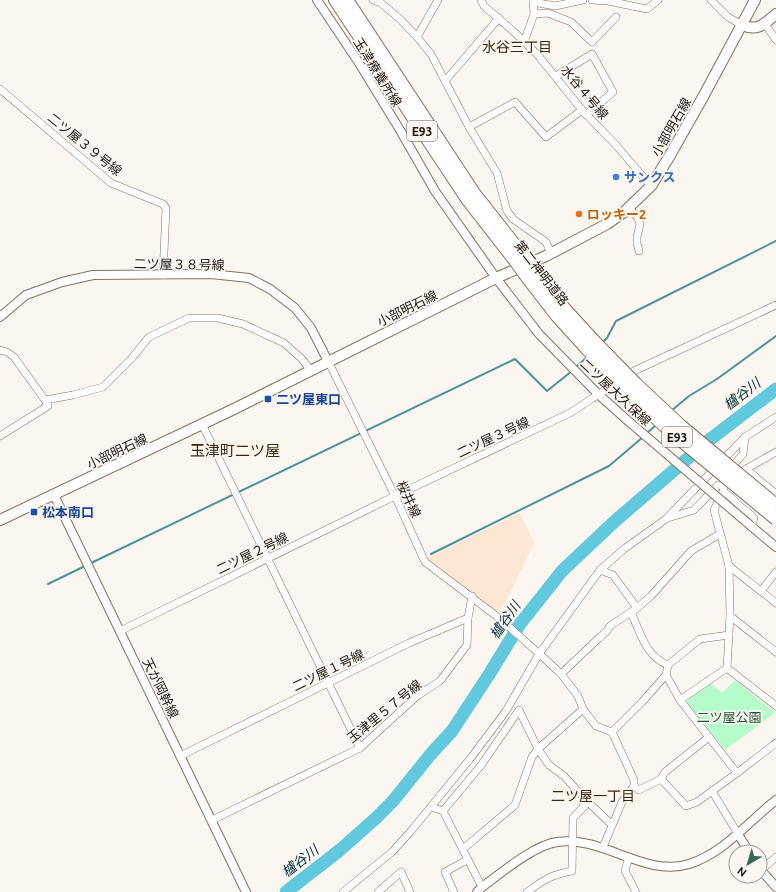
<svg xmlns="http://www.w3.org/2000/svg" width="776" height="892" font-family="Ubuntu,'Noto Sans JP',sans-serif">
<style>
.built{fill:#fbe7d3}
.green{fill:#b5fbcc}
.lines{fill:none;stroke-linecap:round;stroke-linejoin:round}
.stream{stroke:#4c939e;stroke-width:2}
.river{stroke:#60c9de;stroke-width:13}
.minor-casing{stroke:#877057;stroke-width:8}
.tertiary-casing{stroke:#877057;stroke-width:10}
.primary-casing{stroke:#877057;stroke-width:12}
.motorway-casing{stroke:#877057;stroke-width:14}
.minor{stroke:#fff;stroke-width:7}
.tertiary{stroke:#fff;stroke-width:8}
.primary{stroke:#fff;stroke-width:10}
.motorway{stroke:#fff;stroke-width:12}
.tertiary-bridge-casing{stroke:#877057;stroke-width:10;stroke-linecap:butt}
.motorway-bridge-casing{stroke:#877057;stroke-width:14;stroke-linecap:butt}
.tertiary-bridge{stroke:#fff;stroke-width:8}
.motorway-bridge{stroke:#fff;stroke-width:12}
.shop-dot{fill:#3f7fe0;stroke:#fbf6f0;stroke-width:1.5}
.food-dot{fill:#e8710a;stroke:#fbf6f0;stroke-width:1.5}
.transit-dot{fill:#1a4fb4;stroke:#fbf6f0;stroke-width:1.5}
.labels{text-anchor:middle;dominant-baseline:central;stroke-width:3.5;stroke-linejoin:round;paint-order:stroke}
.shield{fill:#fbf6f0;stroke:#60584f;stroke-width:1}
.shield-label{font-size:12px;font-weight:bold;fill:#1d140a}
.street-label{font-size:13px;fill:#1d140a;stroke:#fbf6f0}
.shop-label{font-size:13px;font-weight:bold;fill:#366cbe;stroke:#fbf6f0;text-anchor:start}
.food-label{font-size:13px;font-weight:bold;fill:#c56008;stroke:#fbf6f0;text-anchor:start}
.transit-label{font-size:13px;font-weight:bold;fill:#164399;stroke:#fbf6f0;text-anchor:start}
.park-label{font-size:13px;fill:#215737;stroke:#fbf6f0}
.neighbourhood-label{font-size:14px;fill:#3b2710;stroke:#fbf6f0}
.water-label{font-size:14px;font-style:italic;fill:#00323b;stroke:#fbf6f0}
.quarter-label{font-size:15px;fill:#3b2710;stroke:#fbf6f0}
</style>
<rect width="100%" height="100%" fill="#fbf6f0"/>
<polygon class="built" points="520,513 534,543 507,599 496,613 427,558"/>
<polygon class="green" points="735,680 775,713 725,750 687,703 688,699 710,683 722,693"/>
<g class="lines">
<g class="stream">
<polyline points="601,344 607,338 616,321 776,241"/>
<polyline points="575,368 588,356"/>
<polyline points="671,411 689,396 717,379 776,336"/>
<polyline points="646,434 656,425"/>
<polyline points="431,554 609,466 643,437"/>
<polyline points="89,564 515,359 547,391 572,371"/>
<polyline points="48,584 85,566"/>
</g>
<polyline class="river" points="286,892 340,850 376,818 393,801 430,755 452,731 490,673 520,624 562,571 615,521 708,441 776,389"/>
<g class="minor-casing">
<g id="minor">
<polyline points="373,0 381,3 401,20 417,37 431,54 469,127 497,173 507,211 513,219 546,242 551,253"/>
<polyline points="481,0 484,6 513,31 537,54 582,110 615,144 651,186"/>
<polyline points="592,0 608,1 647,9 658,0"/>
<polyline points="711,0 728,17 742,25"/>
<polyline points="533,2 555,6 583,0"/>
<polyline points="534,14 548,13 571,22 592,42 616,17"/>
<polyline points="765,24 776,40"/>
<polyline points="417,37 438,0"/>
<polyline points="524,42 534,14 533,0"/>
<polyline points="556,76 592,54 613,92 586,115"/>
<polyline points="445,81 499,18"/>
<polyline points="0,89 111,183 163,204 166,208 163,275"/>
<polyline points="469,127 515,102 546,137 582,110"/>
<polyline points="629,208 638,218 640,224 637,237 637,243 639,251"/>
<polyline points="0,350 7,352 14,357 45,400 73,395 103,387 132,358 149,337 189,318 218,318 243,324 284,343 302,359 311,371"/>
<polyline points="329,363 395,496 425,562 499,618 544,658 561,674 578,696 583,709 596,726 612,732 634,780 634,786 622,802 603,847"/>
<polyline points="202,424 360,748"/>
<polyline points="0,436 48,406 45,400"/>
<polyline points="776,452 746,469 724,485 723,492 714,510 729,566 730,616 727,668 776,706"/>
<polyline points="730,469 743,454 745,437"/>
<polyline points="746,469 776,494"/>
<path d="M723 492C731 496 735 501 741 507 746 511 750 513 754 518L751 526"/>
<polyline points="668,518 694,510 718,485 724,485"/>
<polyline points="729,566 776,603"/>
<polyline points="600,570 613,575 637,608"/>
<polyline points="761,591 776,572"/>
<path d="M631 612C640 632 646 657 668 665"/>
<polyline points="730,616 776,652"/>
<polyline points="120,631 395,496 570,413 634,371 776,305"/>
<polyline points="727,668 680,700 737,773 776,743"/>
<polyline points="561,674 599,638 606,632 610,626 637,608 651,596 691,551 720,534"/>
<polyline points="666,675 680,700"/>
<polyline points="612,732 642,702 666,675 668,665 685,651 700,639 729,635"/>
<polyline points="709,737 665,772 661,779 686,806 697,802 737,773"/>
<polyline points="180,756 409,643 468,618 472,596"/>
<polyline points="634,786 639,790 661,779"/>
<polyline points="712,791 738,834"/>
<polyline points="431,807 443,811 482,887"/>
<polyline points="443,811 482,764 519,710 538,749 549,765 564,776 588,802 612,825"/>
<polyline points="212,820 360,748 417,696 440,681 467,645 468,618"/>
<polyline points="463,849 515,805 532,757 538,749 583,709"/>
<polyline points="629,857 625,871 636,892"/>
<polyline points="761,870 776,857"/>
<polyline points="343,892 392,852 411,831 470,759 506,711 539,654 600,570 624,549 666,519 745,437 776,417"/>
<polyline points="378,892 401,872 410,892"/>
<polyline points="454,892 445,872 467,860"/>
<path d="M527 892C544 880 550 875 572 871L573 818 588 802"/>
</g>
</g>
<g class="tertiary-casing">
<g id="tertiary">
<polyline points="317,0 359,63 400,130 435,191 496,278 539,334 598,394 627,420"/>
<polyline points="0,317 26,295 62,282 93,275 211,274 249,278 270,289 295,308 311,328 329,363"/>
<polyline points="54,495 246,892"/>
<polyline points="751,526 776,547"/>
<polyline points="738,834 749,852"/>
<polyline points="760,869 776,887"/>
<path d="M477 892 482 887C500 874 534 845 557 842 602 835 645 878 689 864 724 853 748 822 776 800"/>
</g>
</g>
<g class="primary-casing">
<g id="primary">
<path d="M742 25C758 32 764 24 776 14"/>
<polyline points="0,520 234,409 496,278 546,256 607,224 624,212 651,186 669,157 703,97 755,0"/>
</g>
</g>
<g class="motorway-casing">
<g id="motorway">
<polyline points="335,0 467,199 513,258"/>
<polyline points="347,0 474,193 522,254"/>
<polyline points="536,272 564,308 594,341"/>
<polyline points="526,276 557,316 586,348"/>
</g>
</g>
<use href="#minor" class="minor"/>
<use href="#tertiary" class="tertiary"/>
<use href="#primary" class="primary"/>
<use href="#motorway" class="motorway"/>
<g class="tertiary-bridge-casing">
<polyline id="tertiary-bridge" points="627,420 751,526"/>
</g>
<g class="motorway-bridge-casing">
<g id="motorway-bridge">
<polyline points="522,254 536,272"/>
<polyline points="513,258 526,276"/>
<polyline points="594,341 636,384 681,426 776,505"/>
<polyline points="586,348 627,391 672,433 776,519"/>
</g>
</g>
<use href="#tertiary-bridge" class="tertiary-bridge"/>
<use href="#motorway-bridge" class="motorway-bridge"/>
</g>
<circle class="shop-dot" cx="616" cy="177" r="4"/>
<circle class="food-dot" cx="579" cy="214" r="4"/>
<g class="transit-dot">
<rect x="264" y="395" width="8" height="8" rx="2"/>
<rect x="30" y="508" width="8" height="8" rx="2"/>
</g>
<g class="labels">
<g class="shield">
<rect x="407" y="121" width="30" height="20" rx="3"/>
<rect x="662" y="427" width="30" height="20" rx="3"/>
</g>
<g class="shield-label">
<text x="422" y="131">E93</text>
<text x="677" y="437">E93</text>
</g>
<g class="street-label">
<text transform="translate(378 72) rotate(58)">玉津療養所線</text>
<text transform="translate(585 92) rotate(50)">水谷４号線</text>
<text transform="translate(671 127) rotate(-60)">小部明石線</text>
<text transform="translate(85 144) rotate(39)">二ツ屋３９号線</text>
<text transform="translate(179 264) rotate(1)">二ツ屋３８号線</text>
<text transform="translate(542 273) rotate(52)">第二神明道路</text>
<text transform="translate(407 308) rotate(-26)">小部明石線</text>
<text transform="translate(616 392) rotate(43)">二ツ屋大久保線</text>
<text transform="translate(493 437) rotate(-25)">二ツ屋３号線</text>
<text transform="translate(117 451) rotate(-25)">小部明石線</text>
<text transform="translate(409 499) rotate(65)">桜井線</text>
<text transform="translate(252 553) rotate(-26)">二ツ屋２号線</text>
<text transform="translate(328 670) rotate(-26)">二ツ屋１号線</text>
<text transform="translate(161 688) rotate(64)">天が岡幹線</text>
<text transform="translate(384 711) rotate(-39)">玉津里５７号線</text>
</g>
<g class="shop-label">
<text x="624" y="177">サンクス</text>
</g>
<g class="food-label">
<text x="587" y="214">ロッキー2</text>
</g>
<g class="transit-label">
<text x="276" y="399">二ツ屋東口</text>
<text x="42" y="512">松本南口</text>
</g>
<g class="park-label">
<text x="729" y="717">二ツ屋公園</text>
</g>
<g class="neighbourhood-label">
<text x="517" y="47">水谷三丁目</text>
<text x="593" y="796">二ツ屋一丁目</text>
</g>
<g class="water-label">
<text transform="translate(742 394) rotate(-38)">櫨谷川</text>
<text transform="translate(505 620) rotate(-55)">櫨谷川</text>
<text transform="translate(300 861) rotate(-38)">櫨谷川</text>
</g>
<g class="quarter-label">
<text x="235" y="450">玉津町二ツ屋</text>
</g>
</g>
<g transform="translate(748 864) rotate(218)"><circle r="19" fill="#fbf6f0" stroke="#a29c94"/>
<path d="M0-3L7 15L0 10L-7 15Z" fill="#336a51"/>
<text y="-6" font-size="11" font-weight="bold" text-anchor="middle" fill="#1d140a">N</text>
</g>
</svg>
